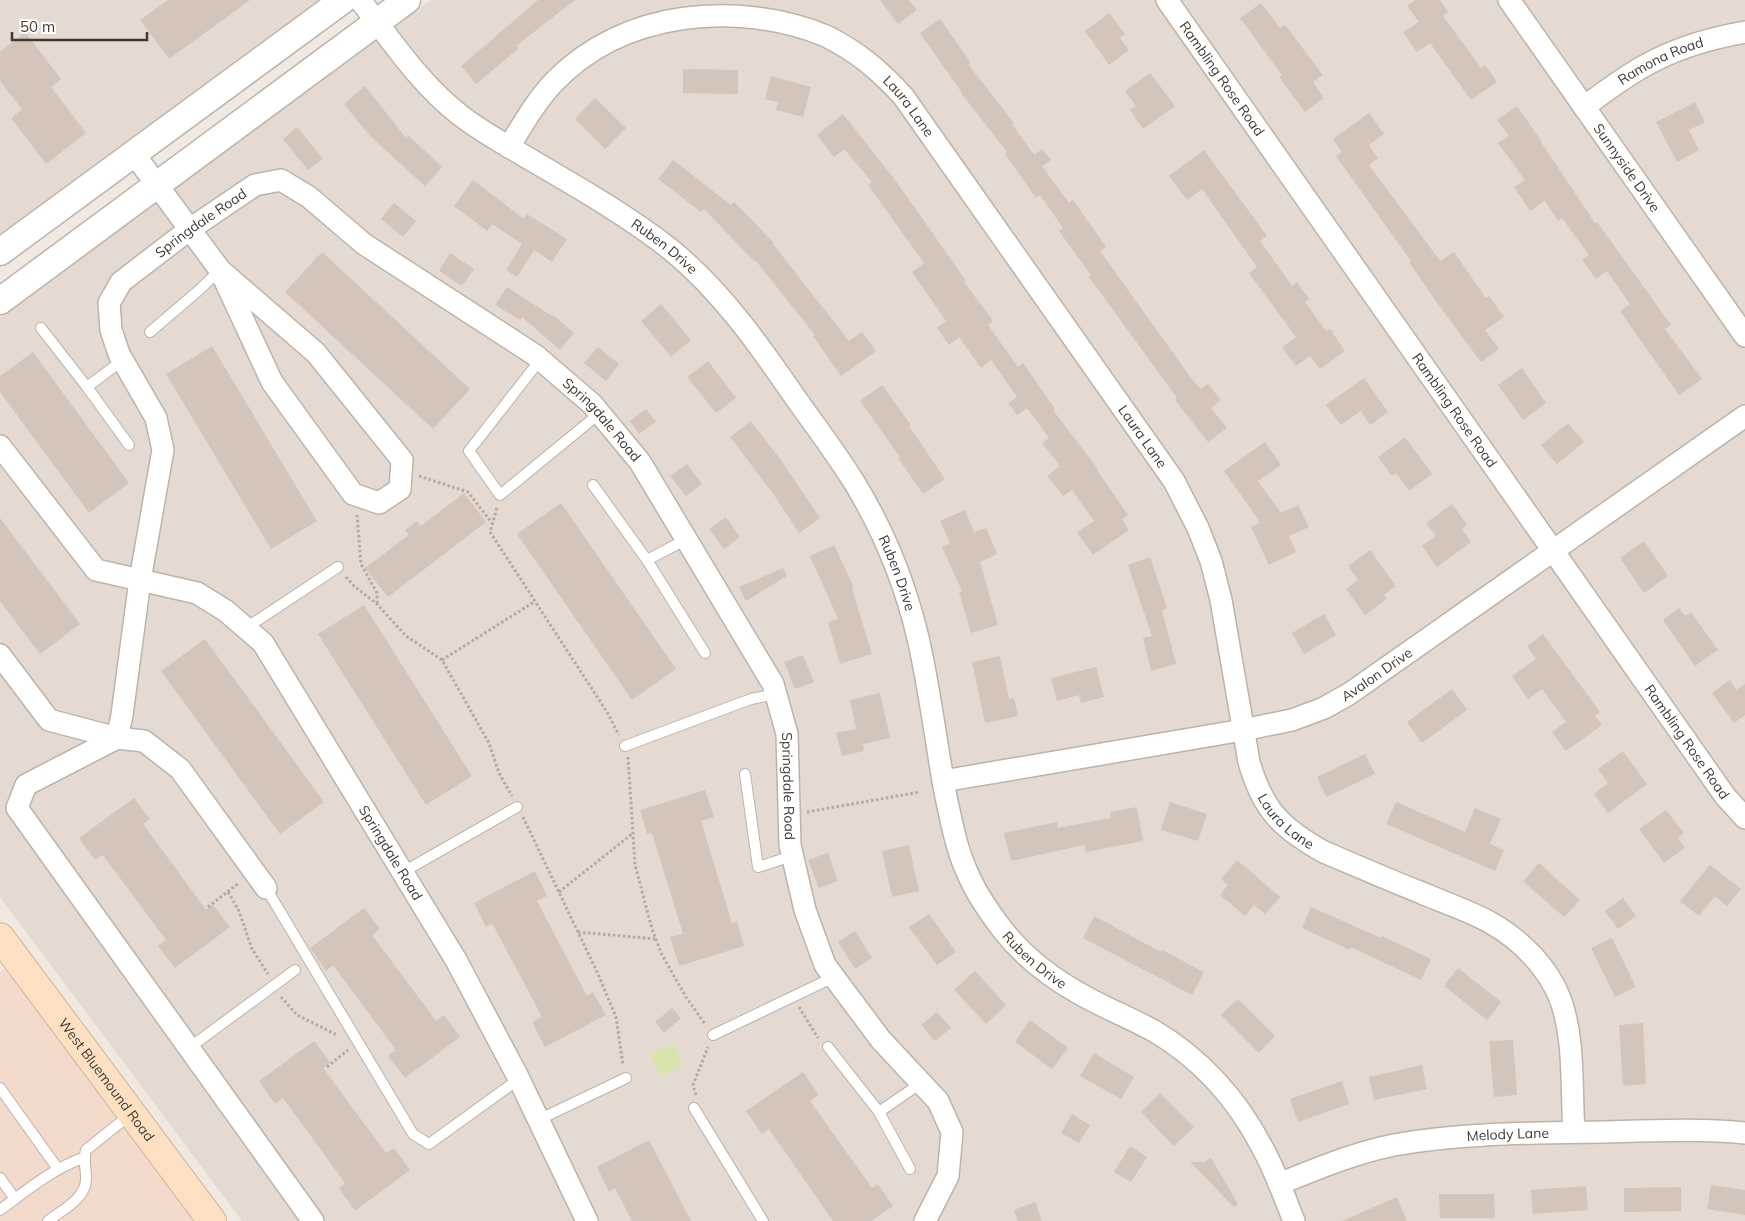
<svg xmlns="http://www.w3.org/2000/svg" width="1745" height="1221" font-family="Mulish,sans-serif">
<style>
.residential{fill:#e4dad1}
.commercial{fill:#f2dacd}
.green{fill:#d7e4ac}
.building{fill:#d4c5bb}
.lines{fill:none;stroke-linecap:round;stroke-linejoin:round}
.service-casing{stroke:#beb2a9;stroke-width:12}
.minor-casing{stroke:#beb2a9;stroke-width:24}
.tertiary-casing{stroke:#beb2a9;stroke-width:29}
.secondary-casing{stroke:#d2b496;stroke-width:30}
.path{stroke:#bca797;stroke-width:3;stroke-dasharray:2.5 2.5;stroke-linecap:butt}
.service{stroke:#fff;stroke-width:10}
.minor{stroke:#fff;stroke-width:21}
.tertiary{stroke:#fff;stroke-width:26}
.secondary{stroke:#fce0c1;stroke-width:28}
.labels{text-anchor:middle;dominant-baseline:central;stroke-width:4;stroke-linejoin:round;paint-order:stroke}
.street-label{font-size:14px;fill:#423933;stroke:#fff}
</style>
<rect width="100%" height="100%" fill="#f0e9e2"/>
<g class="residential">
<polygon points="0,0 326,0 0,240"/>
<polygon points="431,0 1745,0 1745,1221 242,1221 0,897 0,318"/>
</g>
<polygon class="commercial" points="17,960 212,1221 0,1221 0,972"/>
<polygon class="green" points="673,1043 683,1066 661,1076 650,1054"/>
<g class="building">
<polygon points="168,0 250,0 169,59 140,20"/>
<polygon points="538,0 575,0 516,46 518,49 476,84 461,66"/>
<polygon points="880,0 909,0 917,10 898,24"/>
<polygon points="1415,0 1440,0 1448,12 1443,16 1481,68 1485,65 1497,82 1471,100 1430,43 1417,52 1403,32 1419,22 1407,6"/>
<polygon points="1261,3 1280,28 1285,25 1323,75 1313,82 1324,98 1305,112 1279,77 1282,75 1240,18"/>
<polygon points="1109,13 1125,34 1120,38 1129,50 1109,65 1085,31"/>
<polygon points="940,19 971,63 968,64 1014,123 1012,124 1034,155 1042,149 1051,160 1042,166 1069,203 1073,200 1106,247 1100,251 1191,378 1201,389 1208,384 1221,400 1211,408 1227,428 1208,442 1175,400 1177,398 1089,277 1091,275 1059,231 1063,228 1040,195 1036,198 1005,154 1007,152 961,93 962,93 920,33"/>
<polygon points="25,32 61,79 51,87 86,133 46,164 11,118 22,109 0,81 0,52"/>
<polygon points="683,69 738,70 738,94 683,93"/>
<polygon points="1150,73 1175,106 1143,129 1130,110 1136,106 1125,91"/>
<polygon points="771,76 811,87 803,117 776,110 778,102 765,99"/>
<polygon points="365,86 406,138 408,135 442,167 425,186 371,137 344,104"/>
<polygon points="595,98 626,128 605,149 575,119"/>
<polygon points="1695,102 1705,122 1689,130 1699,150 1677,162 1656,122"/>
<polygon points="1517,106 1542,142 1541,142 1595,223 1597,222 1671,325 1665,329 1702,379 1679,395 1620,311 1630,304 1607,271 1596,279 1582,260 1589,255 1562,218 1558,221 1545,201 1530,211 1514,187 1525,180 1498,143 1509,136 1497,120"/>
<polygon points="1369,113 1384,134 1369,145 1378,158 1369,165 1440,261 1454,252 1486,298 1489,296 1504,317 1485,330 1499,349 1481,362 1438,304 1409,262 1411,261 1336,156 1342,152 1333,139"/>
<polygon points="843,114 892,176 920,215 966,281 964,282 993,321 988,325 1018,367 1023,363 1055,409 1053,410 1098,469 1097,470 1128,515 1122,519 1129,530 1093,555 1077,532 1094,521 1072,490 1063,496 1047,476 1060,466 1042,443 1049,438 1027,408 1017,415 1008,403 1017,397 991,360 981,368 959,337 949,345 937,328 946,321 912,272 924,263 868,185 872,182 844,149 834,157 817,135"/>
<polygon points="297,127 323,159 308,170 283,139"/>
<polygon points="1204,150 1267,236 1260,241 1292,286 1297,282 1309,299 1305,302 1326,331 1330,329 1345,351 1320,369 1310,356 1296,366 1282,347 1296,337 1249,273 1257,267 1202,189 1187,200 1169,176"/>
<polygon points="673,160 731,205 734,202 774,243 773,244 849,341 862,332 876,351 841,376 813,336 815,335 756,261 755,262 704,209 701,212 658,179"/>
<polygon points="473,180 524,219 527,214 567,239 552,262 534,250 517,277 506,270 522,244 492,224 487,231 454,206"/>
<polygon points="394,203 416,221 403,237 381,219"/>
<polygon points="322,252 470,389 433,429 285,292"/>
<polygon points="450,253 474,269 462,286 439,271"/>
<polygon points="507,287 552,316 553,315 574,333 560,350 522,317 520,320 495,305"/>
<polygon points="661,304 691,340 671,357 641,321"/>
<polygon points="212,346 317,521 271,549 166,374"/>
<polygon points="598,347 619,364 606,381 584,363"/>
<polygon points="33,352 129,483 89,513 0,392 0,376"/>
<polygon points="708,361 736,398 716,413 687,377"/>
<polygon points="1522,368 1546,403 1523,420 1498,385"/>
<polygon points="1364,378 1388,412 1370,425 1361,411 1341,425 1326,405"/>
<polygon points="882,385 911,425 909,426 945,479 923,494 898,458 900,457 860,401"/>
<polygon points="646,409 656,422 639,434 630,421"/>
<polygon points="751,421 780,459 820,518 799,533 774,495 730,437"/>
<polygon points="1568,423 1584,442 1557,464 1541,445"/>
<polygon points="1405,437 1432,474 1409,491 1396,473 1392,476 1378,457"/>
<polygon points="1265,442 1281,465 1258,481 1281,513 1298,505 1309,527 1289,536 1296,552 1269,565 1251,527 1260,522 1224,471"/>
<polygon points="687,464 702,484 686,496 670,476"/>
<polygon points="464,493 486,522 388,597 365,568 409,535 405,530 417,521 421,526"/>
<polygon points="561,503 676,669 632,700 517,534"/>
<polygon points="1452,504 1467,525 1462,529 1471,542 1437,567 1422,546 1436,536 1426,523"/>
<polygon points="965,510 974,532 986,528 997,554 980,562 998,625 971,633 959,592 962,591 942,547 950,543 940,521"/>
<polygon points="726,517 740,537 724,549 709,529"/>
<polygon points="0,518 80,624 40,654 0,601"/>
<polygon points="1644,541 1668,576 1644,593 1620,558"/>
<polygon points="834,545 854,588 852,589 872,654 840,664 828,622 838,619 810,556"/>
<polygon points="1370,550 1396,586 1384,595 1387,599 1365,615 1346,589 1358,580 1348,566"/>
<polygon points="1150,557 1167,608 1162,610 1176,664 1151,671 1143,638 1152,636 1128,565"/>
<polygon points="783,568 787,576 746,601 739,587"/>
<polygon points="364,605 472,776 426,805 318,634"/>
<polygon points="1679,608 1685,616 1691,612 1718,650 1695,666 1663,620"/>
<polygon points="1324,614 1336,635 1304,654 1292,633"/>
<polygon points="1543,634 1600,712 1595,716 1602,725 1566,751 1552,732 1566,722 1542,689 1528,699 1512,676 1536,659 1527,646"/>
<polygon points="205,639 324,802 280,834 161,671"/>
<polygon points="803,655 814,682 795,689 784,662"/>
<polygon points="1000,656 1009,699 1014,698 1018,716 985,723 972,662"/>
<polygon points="1096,667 1104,697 1081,703 1079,695 1057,701 1051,678"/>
<polygon points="1730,680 1736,690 1745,684 1745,715 1734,723 1712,693"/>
<polygon points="1452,689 1467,710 1422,743 1407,722"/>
<polygon points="880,693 890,738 863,744 864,751 842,756 836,733 856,729 850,700"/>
<polygon points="1623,751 1647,784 1608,813 1594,794 1608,783 1598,769"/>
<polygon points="1365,754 1375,774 1326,797 1317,777"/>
<polygon points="705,790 714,817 701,821 732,923 737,921 744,946 679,966 670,937 683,934 652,833 647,834 640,810"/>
<polygon points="134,798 150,819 143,824 206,910 213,905 230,927 175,968 158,946 166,940 103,855 95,860 79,838"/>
<polygon points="1170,802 1207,814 1198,841 1161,830"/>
<polygon points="1396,802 1465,832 1475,808 1501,819 1490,844 1504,850 1495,871 1386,824"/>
<polygon points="1137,807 1143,841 1086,852 1084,845 1011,861 1004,833 1057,822 1058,828 1111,818 1110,812"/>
<polygon points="1666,810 1684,833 1678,838 1685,848 1664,863 1639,829"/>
<polygon points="909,845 919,891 892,897 882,851"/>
<polygon points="828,853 838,881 819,888 808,860"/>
<polygon points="1237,860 1280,897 1265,914 1254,905 1245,916 1220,895 1228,885 1221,879"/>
<polygon points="1539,863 1580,900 1564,917 1523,881"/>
<polygon points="1710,865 1741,889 1727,906 1715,896 1699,916 1680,901"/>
<polygon points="535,871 547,896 537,901 587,996 593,992 606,1015 545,1047 532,1022 542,1017 492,923 486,927 474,903"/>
<polygon points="1623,898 1636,916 1618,929 1605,911"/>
<polygon points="1311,907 1381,938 1382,936 1431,959 1421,980 1351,947 1350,950 1302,928"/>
<polygon points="364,908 380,929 372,935 436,1021 444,1015 460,1037 405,1078 388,1056 396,1050 333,965 326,971 310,948"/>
<polygon points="929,914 956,952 937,965 909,927"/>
<polygon points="1094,916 1161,952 1162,950 1204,972 1192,995 1083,938"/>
<polygon points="855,931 872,958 855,969 838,942"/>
<polygon points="1612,938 1636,987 1615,997 1591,948"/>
<polygon points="1458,968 1501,1002 1487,1020 1444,986"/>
<polygon points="975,971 1006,1005 986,1024 954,990"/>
<polygon points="1238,999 1275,1036 1259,1053 1221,1015"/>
<polygon points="672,1008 681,1018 664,1033 655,1022"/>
<polygon points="937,1012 951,1028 935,1041 921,1025"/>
<polygon points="1030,1020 1068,1048 1052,1069 1015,1042"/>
<polygon points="1643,1023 1646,1084 1623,1086 1619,1025"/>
<polygon points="1513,1040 1517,1095 1494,1097 1489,1041"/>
<polygon points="314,1041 330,1062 323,1068 386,1153 394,1148 410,1170 355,1211 339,1188 345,1183 283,1098 275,1104 259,1081"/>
<polygon points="1094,1053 1134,1077 1121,1099 1080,1076"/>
<polygon points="1422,1065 1427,1089 1374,1100 1369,1077"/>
<polygon points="803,1072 819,1095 810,1101 872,1188 878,1184 893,1206 871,1221 833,1221 769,1129 762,1134 746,1111"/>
<polygon points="1342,1081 1349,1104 1298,1122 1290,1099"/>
<polygon points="1160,1093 1194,1127 1174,1146 1141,1112"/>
<polygon points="1072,1114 1090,1125 1079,1143 1061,1133"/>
<polygon points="649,1140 691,1221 632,1221 615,1188 609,1192 597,1167"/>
<polygon points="1130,1146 1147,1157 1131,1182 1114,1172"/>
<polygon points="1211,1158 1238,1204 1234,1207 1190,1162 1204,1162"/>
<polygon points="1711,1185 1745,1190 1745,1215 1707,1209"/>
<polygon points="1586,1186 1588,1210 1533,1214 1531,1190"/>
<polygon points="1681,1187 1681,1211 1624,1212 1624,1188"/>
<polygon points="1439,1194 1494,1194 1495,1218 1440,1218"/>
<polygon points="1397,1197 1407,1221 1342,1221"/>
<polygon points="1035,1202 1042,1221 1018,1221 1014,1210"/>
</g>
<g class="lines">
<g class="service-casing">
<g id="service">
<polyline points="41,328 87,387"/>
<polyline points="150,332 198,291 220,270"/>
<polyline points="123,360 87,387 129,445"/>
<polyline points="540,360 469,451 500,495 600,413"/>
<polyline points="593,485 647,560 687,539"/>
<polyline points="647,560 705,653"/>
<polyline points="246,628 338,567"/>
<polyline points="625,746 751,699 776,694"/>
<polyline points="745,774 758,867 792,856"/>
<polyline points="403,872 517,807"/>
<polyline points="266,888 413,1134 429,1144 519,1079"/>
<polyline points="713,1035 834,977"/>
<polyline points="828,1047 879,1112"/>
<polyline points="189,1048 295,970"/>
<polyline points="0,1088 58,1169"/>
<polyline points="694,1108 763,1221"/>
<polyline points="538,1120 626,1078"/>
<polyline points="910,1169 879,1112 921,1083"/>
<polyline points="0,1178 15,1199"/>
<path d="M0 1210C27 1190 52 1169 83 1158"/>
<path d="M48 1221C62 1210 87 1198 86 1178 86 1167 83 1160 86 1150L131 1114"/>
</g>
</g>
<g class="minor-casing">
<g id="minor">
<path id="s1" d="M360 0C391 40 420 84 460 115 479 130 501 142 521 154 572 184 624 213 670 249 723 292 761 348 799 403 818 429 837 455 854 482 884 531 905 583 918 638 930 690 936 744 946 797 952 823 956 849 968 874 976 893 989 912 1002 929 1023 956 1051 978 1082 995 1105 1008 1130 1018 1154 1031 1200 1058 1237 1099 1262 1147 1275 1170 1284 1196 1294 1221"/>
<path id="s2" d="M1167 0 1725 796 1745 818"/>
<path id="s3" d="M1509 0 1745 336"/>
<path id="s4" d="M1584 107C1604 92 1624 77 1646 65 1676 48 1711 38 1745 32"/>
<path id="s5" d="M509 147C523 124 536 101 554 82 623 10 737 0 826 36 858 52 879 70 903 96L1174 481 1198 528 1211 561 1221 600 1249 762C1263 810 1281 828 1324 852 1357 866 1389 880 1422 893 1445 903 1470 911 1491 923 1521 940 1549 968 1561 1001 1575 1042 1571 1089 1574 1132"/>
<polyline points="134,154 220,270 272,382 353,494 379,503 400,489 402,460 316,353 220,270"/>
<path id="s6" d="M0 446 96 570 197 593 226 611 263 643 456 960 517 1075 587 1221"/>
<path id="s7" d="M0 655 49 720 117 738 122 715 140 580 163 450 156 418 119 354 111 330 109 303 121 282 190 229 255 185 281 180 309 197 364 244 535 355 592 404 640 462 773 684 787 734 790 845 805 910 825 965 881 1040 938 1101 952 1132 948 1176 925 1221"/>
<path id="s8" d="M943 781 1243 730 1292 720 1324 708 1349 694 1745 416"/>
<polyline points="266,888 180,769 144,741 117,738 26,785 17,808 313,1221"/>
<path id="s9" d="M1279 1184C1316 1169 1354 1153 1394 1145 1461 1133 1532 1133 1601 1132 1649 1131 1697 1128 1745 1133"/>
</g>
</g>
<g class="tertiary-casing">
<g id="tertiary">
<polyline points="0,252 343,0"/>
<polyline points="0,301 407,0"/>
</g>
</g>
<g class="secondary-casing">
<g id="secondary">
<path id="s10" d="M0 937 212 1221"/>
</g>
</g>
<g class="path">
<polyline points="419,476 468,492 492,523"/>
<polyline points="497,508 490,532 607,712 619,735"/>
<polyline points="357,515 361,564 377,593 377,604"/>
<polyline points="346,577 354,586 377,604 406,636 442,660 489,743 499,773 512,796"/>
<polyline points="442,660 534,602"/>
<polyline points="628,757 635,865 652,929 662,955 686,997 705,1024"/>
<polyline points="807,812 920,792"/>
<polyline points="523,817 598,974 616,1017 623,1065"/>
<polyline points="228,892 239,911 252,949 268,974"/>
<polyline points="559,892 632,834"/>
<polyline points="208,907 239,883"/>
<polyline points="578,932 656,939"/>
<polyline points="281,997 297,1015 337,1035"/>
<polyline points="799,1007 818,1038"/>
<polyline points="327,1067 348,1050"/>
<polyline points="696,1095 693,1085 708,1047"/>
</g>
<use href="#service" class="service"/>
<use href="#minor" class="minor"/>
<use href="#tertiary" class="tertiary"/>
<use href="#secondary" class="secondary"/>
</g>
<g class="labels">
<g class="street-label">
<text stroke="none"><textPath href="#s4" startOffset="90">Ramona Road</textPath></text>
<text stroke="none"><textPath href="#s2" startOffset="96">Rambling Rose Road</textPath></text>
<text stroke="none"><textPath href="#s5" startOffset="481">Laura Lane</textPath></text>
<text stroke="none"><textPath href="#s3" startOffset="205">Sunnyside Drive</textPath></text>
<text stroke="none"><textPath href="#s7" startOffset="726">Springdale Road</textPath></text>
<text stroke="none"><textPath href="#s1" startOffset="396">Ruben Drive</textPath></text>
<text stroke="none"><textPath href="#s2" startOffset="501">Rambling Rose Road</textPath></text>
<text stroke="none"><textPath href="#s7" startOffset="1221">Springdale Road</textPath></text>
<text stroke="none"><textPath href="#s5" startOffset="886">Laura Lane</textPath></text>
<text stroke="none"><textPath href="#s1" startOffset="801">Ruben Drive</textPath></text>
<text stroke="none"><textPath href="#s8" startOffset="451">Avalon Drive</textPath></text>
<text stroke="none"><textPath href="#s2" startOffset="906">Rambling Rose Road</textPath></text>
<text stroke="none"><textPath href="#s7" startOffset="1641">Springdale Road</textPath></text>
<text stroke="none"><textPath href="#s5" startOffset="1305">Laura Lane</textPath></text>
<text stroke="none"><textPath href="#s6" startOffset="589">Springdale Road</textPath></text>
<text stroke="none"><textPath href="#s1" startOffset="1221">Ruben Drive</textPath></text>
<text stroke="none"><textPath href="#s10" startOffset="178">West Bluemound Road</textPath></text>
<text stroke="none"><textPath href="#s9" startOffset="236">Melody Lane</textPath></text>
</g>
</g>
<path d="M12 32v8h135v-8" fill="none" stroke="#423933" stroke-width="2.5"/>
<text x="20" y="32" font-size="15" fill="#423933" stroke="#ffffff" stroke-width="4" paint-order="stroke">50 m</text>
</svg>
